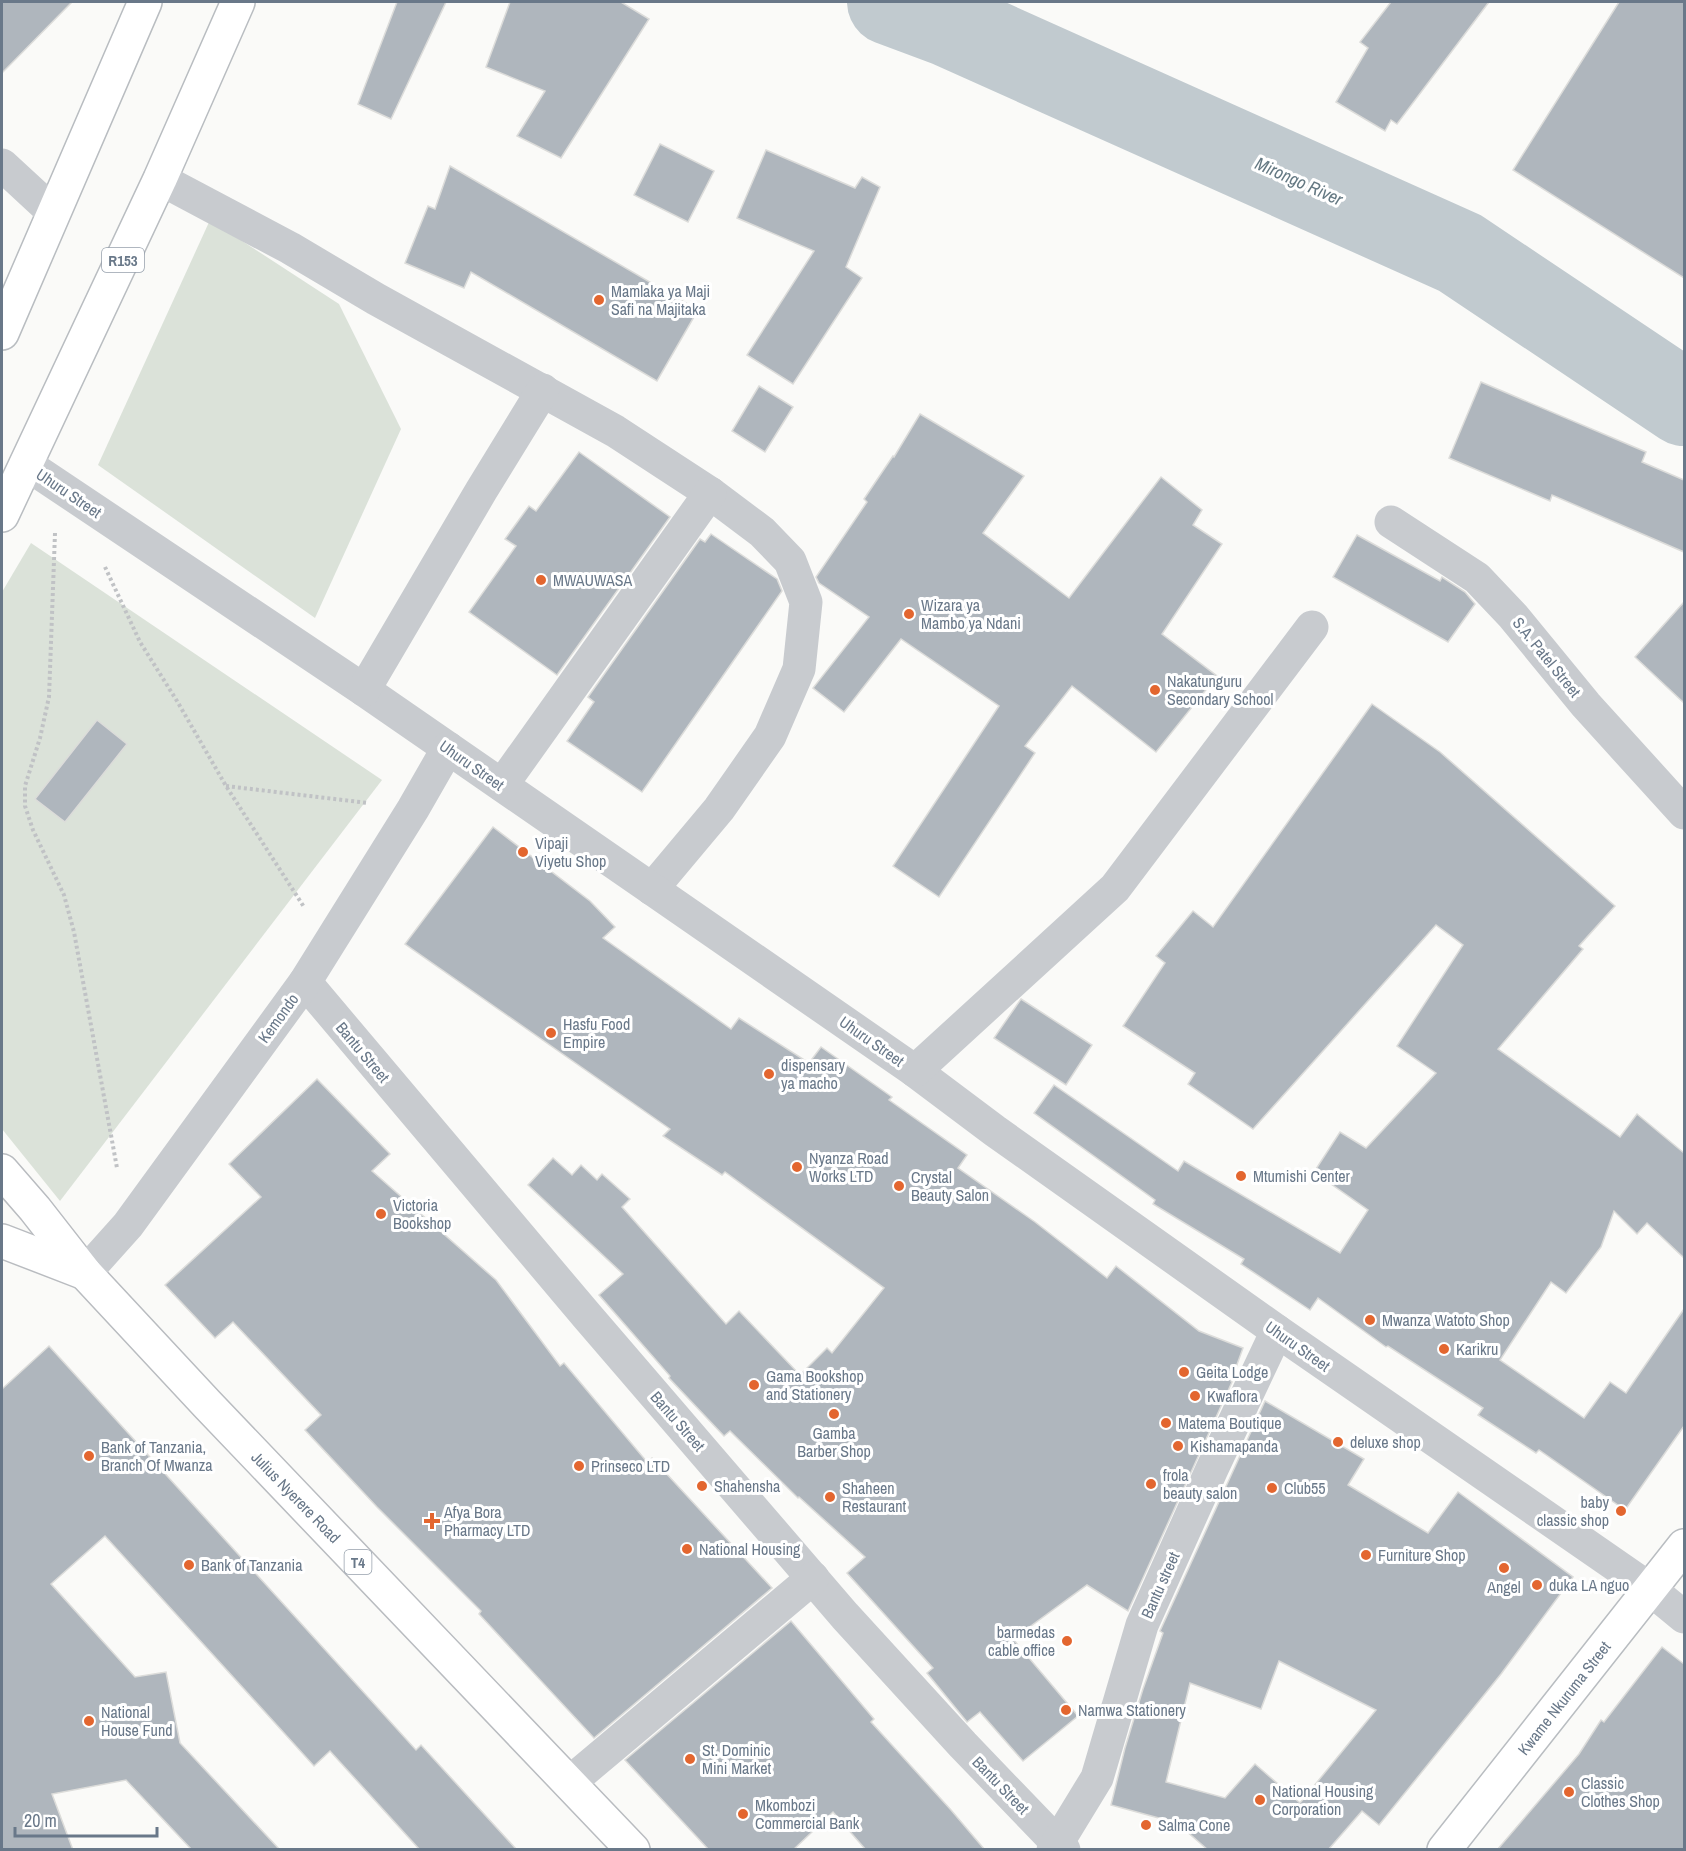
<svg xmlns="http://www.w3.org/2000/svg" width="1686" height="1851" font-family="'Archivo Narrow',sans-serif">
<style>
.green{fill:#dbe2d9}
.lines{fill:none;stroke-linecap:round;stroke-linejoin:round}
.river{stroke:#c1cacf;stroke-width:86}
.building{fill:#afb6bd;stroke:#dcdcda;stroke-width:1.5;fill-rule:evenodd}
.major-casing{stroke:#b9bdc1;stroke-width:36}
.highway-casing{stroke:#b9bcc0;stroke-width:36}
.path{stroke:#c0c2c5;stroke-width:4;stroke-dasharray:3 3;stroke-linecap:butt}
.minor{stroke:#c8cbcf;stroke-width:33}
.major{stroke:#fff;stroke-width:33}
.highway{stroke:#fff;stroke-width:33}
.poi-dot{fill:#e3662f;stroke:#fff;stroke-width:2}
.labels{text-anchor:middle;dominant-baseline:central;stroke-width:6;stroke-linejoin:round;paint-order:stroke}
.shield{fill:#fff;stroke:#96a0ac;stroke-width:1.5}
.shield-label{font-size:15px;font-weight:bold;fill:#697889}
.poi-label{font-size:16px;fill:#697889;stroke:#fff;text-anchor:start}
.street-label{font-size:16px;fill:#697889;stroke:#fff}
.water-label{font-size:18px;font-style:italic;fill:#657983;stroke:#fff}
</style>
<rect width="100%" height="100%" fill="#fafaf8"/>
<g class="green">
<polygon points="210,220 339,304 401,429 315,618 98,465"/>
<polygon points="31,543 382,780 60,1201 2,1129 2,592"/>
</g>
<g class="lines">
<polyline class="river" points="890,2 949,24 1460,253 1684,403"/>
</g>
<g class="building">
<polygon points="2,2 72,2 2,73"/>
<polygon points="397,2 446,2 391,119 358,104"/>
<polygon points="510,2 621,2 649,19 561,158 517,136 545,91 486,67"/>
<polygon points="1391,2 1489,2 1397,124 1391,120 1385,131 1336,102 1368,48 1360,42"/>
<polygon points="1619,2 1684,2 1684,278 1513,170"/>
<polygon points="660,144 714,171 688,222 634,195"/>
<polygon points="766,150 855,188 862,177 880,187 846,267 862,278 793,384 747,355 814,251 737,218"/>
<polygon points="450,166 698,310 657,381 471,272 464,288 405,263 428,206 435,209"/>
<polygon points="1481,382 1646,452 1642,462 1684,480 1684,552 1552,495 1550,501 1449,458"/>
<polygon points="759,386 793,407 765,452 732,431"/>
<polygon points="920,414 1024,476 983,533 1069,598 1161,477 1202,510 1193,525 1222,544 1162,634 1217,676 1156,752 1072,686 1025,746 1035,753 939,897 893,866 999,706 901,639 844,712 813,688 869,617 819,583 816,577 867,502 864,499 893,456 894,457"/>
<polygon points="579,452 670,517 557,675 469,612 516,546 505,539 529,506 536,511"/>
<polygon points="711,534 777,579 782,591 642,792 567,741 594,702 588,697 700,539 705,542"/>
<polygon points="1357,535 1440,581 1442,577 1465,592 1475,604 1448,642 1333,577"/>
<polygon points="1684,602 1684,703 1635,657"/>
<polygon points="1372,704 1440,752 1615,906 1579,946 1583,949 1498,1049 1620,1137 1637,1114 1684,1153 1684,1258 1647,1223 1637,1234 1614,1211 1601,1247 1566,1293 1551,1282 1500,1360 1584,1418 1610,1382 1626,1393 1684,1309 1684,1426 1625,1510 1539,1450 1536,1453 1478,1415 1483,1408 1388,1346 1386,1347 1318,1298 1310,1310 1241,1264 1244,1259 1153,1204 1155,1200 1034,1113 1054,1085 1178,1171 1184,1161 1340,1253 1368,1210 1314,1172 1340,1132 1366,1148 1436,1073 1397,1046 1463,945 1436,925 1253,1129 1188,1084 1195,1073 1123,1026 1165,963 1156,956 1193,911 1213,927"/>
<polygon points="97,720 127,744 65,822 35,799"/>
<polygon points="493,827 590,901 615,927 603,938 731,1029 739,1018 809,1063 821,1047 892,1097 889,1100 967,1155 958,1168 1035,1222 1107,1278 1116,1266 1199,1331 1243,1348 1231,1381 1232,1382 1128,1611 1087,1585 1013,1639 1078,1716 1023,1761 980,1712 967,1722 927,1673 933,1668 847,1573 865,1557 799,1497 798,1498 730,1431 724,1436 669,1378 670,1376 599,1295 623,1274 528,1185 553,1158 572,1175 581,1165 597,1180 602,1174 630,1199 622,1207 726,1324 739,1311 800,1375 827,1348 832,1353 884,1288 725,1172 722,1175 663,1136 670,1129 405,944"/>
<polygon points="1021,999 1092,1045 1066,1085 994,1038"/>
<polygon points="317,1079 390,1154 372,1171 496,1280 560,1366 564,1363 647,1462 652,1458 772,1588 594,1738 479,1614 481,1611 377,1507 305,1430 321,1415 233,1322 215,1338 165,1285 261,1197 229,1164"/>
<polygon points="49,1346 416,1750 421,1745 517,1850 420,1850 330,1751 314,1766 105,1536 51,1584 135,1677 166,1672 180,1743 280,1850 192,1850 126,1780 52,1794 73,1850 2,1850 2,1389"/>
<path d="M1265 1401 1364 1459 1348 1485 1428 1533 1458 1492 1573 1577 1501 1674 1379 1825 1362 1811 1328 1850H1208L1177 1823 1111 1805 1125 1748 1143 1689 1163 1633 1160 1631ZM1279 1661 1376 1710 1300 1803 1255 1764 1225 1798 1166 1782 1190 1683 1261 1709Z"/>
<polygon points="791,1621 874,1719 871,1722 951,1810 985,1850 866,1850 833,1812 793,1850 709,1850 625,1760"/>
<polygon points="1662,1647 1684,1664 1684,1850 1497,1850 1579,1754 1601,1720 1604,1722"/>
</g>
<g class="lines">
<g class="major-casing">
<g id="major">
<polyline points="2,333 145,2"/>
<polyline points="2,515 160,179 238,2"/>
<polyline points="1444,1850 1684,1546"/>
</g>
</g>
<g class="highway-casing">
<g id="highway">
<polyline points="2,1171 35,1209 85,1273 207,1404 633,1850"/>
<polyline points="2,1241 85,1273"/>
</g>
</g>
<g class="path">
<polyline points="55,533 49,697 40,738 25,786 25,806 33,830 64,895 74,932 117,1168"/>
<polyline points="105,567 140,642 177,701 226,786 304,907"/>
<polyline points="226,786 368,803"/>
</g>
<g class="minor">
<polyline points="2,165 53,212"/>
<polyline points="160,179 290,248 376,299 615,431 710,493 762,532 790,561 806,602 799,669 770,736 719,809 652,889"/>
<polyline points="26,464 364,690 652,889 915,1071 995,1131 1277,1331 1650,1589 1684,1617"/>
<polyline points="1391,522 1477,578 1513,616 1586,705 1684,813"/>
<polyline points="364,690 481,491 543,390"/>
<polyline points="502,785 710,493"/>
<polyline points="305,982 587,1316 845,1616 963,1745 1064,1850"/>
<polyline points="915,1071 1115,888 1312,627"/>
<polyline points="85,1273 128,1225 305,982 413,809 448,748"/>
<polyline points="569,1783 813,1578"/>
<polyline points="1053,1850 1097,1778 1142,1625 1212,1469 1277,1331"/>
</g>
<use href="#major" class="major"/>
<use href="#highway" class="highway"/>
</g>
<g class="poi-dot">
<circle cx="599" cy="300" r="6"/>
<circle cx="541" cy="580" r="6"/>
<circle cx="909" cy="614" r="6"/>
<circle cx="1155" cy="690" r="6"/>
<circle cx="523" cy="852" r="6"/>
<circle cx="551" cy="1033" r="6"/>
<circle cx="769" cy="1074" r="6"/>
<circle cx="797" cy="1167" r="6"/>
<circle cx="1241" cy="1176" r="6"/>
<circle cx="899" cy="1186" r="6"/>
<circle cx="381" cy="1214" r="6"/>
<circle cx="1370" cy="1320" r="6"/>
<circle cx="1444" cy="1349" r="6"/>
<circle cx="1184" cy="1372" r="6"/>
<circle cx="754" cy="1385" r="6"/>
<circle cx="1195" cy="1396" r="6"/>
<circle cx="834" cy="1414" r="6"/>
<circle cx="1166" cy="1423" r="6"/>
<circle cx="1338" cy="1442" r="6"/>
<circle cx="1178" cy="1446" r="6"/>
<circle cx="89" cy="1456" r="6"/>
<circle cx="579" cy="1466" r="6"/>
<circle cx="1151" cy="1484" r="6"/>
<circle cx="702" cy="1486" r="6"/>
<circle cx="1272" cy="1488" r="6"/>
<circle cx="830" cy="1497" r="6"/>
<circle cx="1621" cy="1511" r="6"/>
<path d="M429 1512h6v6h6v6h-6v6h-6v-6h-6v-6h6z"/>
<circle cx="687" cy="1549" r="6"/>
<circle cx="1366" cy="1555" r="6"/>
<circle cx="189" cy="1565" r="6"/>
<circle cx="1504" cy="1568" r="6"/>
<circle cx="1537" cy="1585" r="6"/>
<circle cx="1067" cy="1641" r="6"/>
<circle cx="1066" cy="1710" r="6"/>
<circle cx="89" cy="1721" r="6"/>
<circle cx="690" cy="1759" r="6"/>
<circle cx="1569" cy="1792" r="6"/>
<circle cx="1260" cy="1800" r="6"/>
<circle cx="743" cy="1814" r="6"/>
<circle cx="1146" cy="1825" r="6"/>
</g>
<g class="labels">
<g class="shield">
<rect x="102" y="248" width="42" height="24" rx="4.5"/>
<rect x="344.5" y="1550" width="27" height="24" rx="4.5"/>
</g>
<g class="shield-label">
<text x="123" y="260">R153</text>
<text x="358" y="1562">T4</text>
</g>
<g class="poi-label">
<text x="611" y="291">Mamlaka ya Maji<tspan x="611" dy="18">Safi na Majitaka</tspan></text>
<text x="553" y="580">MWAUWASA</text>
<text x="921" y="605">Wizara ya<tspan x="921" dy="18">Mambo ya Ndani</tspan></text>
<text x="1167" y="681">Nakatunguru<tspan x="1167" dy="18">Secondary School</tspan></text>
<text x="535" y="843">Vipaji<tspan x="535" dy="18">Viyetu Shop</tspan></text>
<text x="563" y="1024">Hasfu Food<tspan x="563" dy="18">Empire</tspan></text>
<text x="781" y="1065">dispensary<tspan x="781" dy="18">ya macho</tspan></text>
<text x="809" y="1158">Nyanza Road<tspan x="809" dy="18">Works LTD</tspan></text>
<text x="1253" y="1176">Mtumishi Center</text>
<text x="911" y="1177">Crystal<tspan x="911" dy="18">Beauty Salon</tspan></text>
<text x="393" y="1205">Victoria<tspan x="393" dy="18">Bookshop</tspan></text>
<text x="1382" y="1320">Mwanza Watoto Shop</text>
<text x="1456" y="1349">Karikru</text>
<text x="1196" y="1372">Geita Lodge</text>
<text x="766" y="1376">Gama Bookshop<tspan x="766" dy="18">and Stationery</tspan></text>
<text x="1207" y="1396">Kwaflora</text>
<text x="1178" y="1423">Matema Boutique</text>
<text x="834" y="1433" text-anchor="middle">Gamba<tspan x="834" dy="18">Barber Shop</tspan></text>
<text x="1350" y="1442">deluxe shop</text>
<text x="1190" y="1446">Kishamapanda</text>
<text x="101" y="1447">Bank of Tanzania,<tspan x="101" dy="18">Branch Of Mwanza</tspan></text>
<text x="591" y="1466">Prinseco LTD</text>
<text x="1163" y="1475">frola<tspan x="1163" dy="18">beauty salon</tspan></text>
<text x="714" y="1486">Shahensha</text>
<text x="842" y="1488">Shaheen<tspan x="842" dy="18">Restaurant</tspan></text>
<text x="1284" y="1488">Club55</text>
<text x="1609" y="1502" text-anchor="end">baby<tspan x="1609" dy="18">classic shop</tspan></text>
<text x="444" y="1512">Afya Bora<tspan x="444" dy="18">Pharmacy LTD</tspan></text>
<text x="699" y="1549">National Housing</text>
<text x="1378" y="1555">Furniture Shop</text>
<text x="201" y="1565">Bank of Tanzania</text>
<text x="1549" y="1585">duka LA nguo</text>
<text x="1504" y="1587" text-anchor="middle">Angel</text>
<text x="1055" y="1632" text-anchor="end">barmedas<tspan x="1055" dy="18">cable office</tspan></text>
<text x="1078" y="1710">Namwa Stationery</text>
<text x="101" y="1712">National<tspan x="101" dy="18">House Fund</tspan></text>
<text x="702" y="1750">St. Dominic<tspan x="702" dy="18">Mini Market</tspan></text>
<text x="1581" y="1783">Classic<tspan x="1581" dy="18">Clothes Shop</tspan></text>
<text x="1272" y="1791">National Housing<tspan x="1272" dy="18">Corporation</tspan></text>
<text x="755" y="1805">Mkombozi<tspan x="755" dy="18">Commercial Bank</tspan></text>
<text x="1158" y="1825">Salma Cone</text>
</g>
<g class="street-label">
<text transform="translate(69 493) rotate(34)">Uhuru Street</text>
<text transform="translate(1547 657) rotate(51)">S.A. Patel Street</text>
<text transform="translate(472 765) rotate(35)">Uhuru Street</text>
<text transform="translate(278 1018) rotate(-54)">Kemondo</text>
<text transform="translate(872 1041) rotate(35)">Uhuru Street</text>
<text transform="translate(363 1052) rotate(50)">Bantu Street</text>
<text transform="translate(1298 1346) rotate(35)">Uhuru Street</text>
<text transform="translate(678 1421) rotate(49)">Bantu Street</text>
<text transform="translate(296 1497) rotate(46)">Julius Nyerere Road</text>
<text transform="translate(1160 1585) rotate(-66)">Bantu street</text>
<text transform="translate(1564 1698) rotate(-52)">Kwame Nkuruma Street</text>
<text transform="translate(1001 1785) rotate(46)">Bantu Street</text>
</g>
<g class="water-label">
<text transform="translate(1299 181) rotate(24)">Mirongo River</text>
</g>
</g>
<rect width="1686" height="1851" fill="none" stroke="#697889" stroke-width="6"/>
<path d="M15 1827v9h142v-9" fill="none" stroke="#697889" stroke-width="3"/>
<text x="24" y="1827" font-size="18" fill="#697889" stroke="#ffffff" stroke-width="4.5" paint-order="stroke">20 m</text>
</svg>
